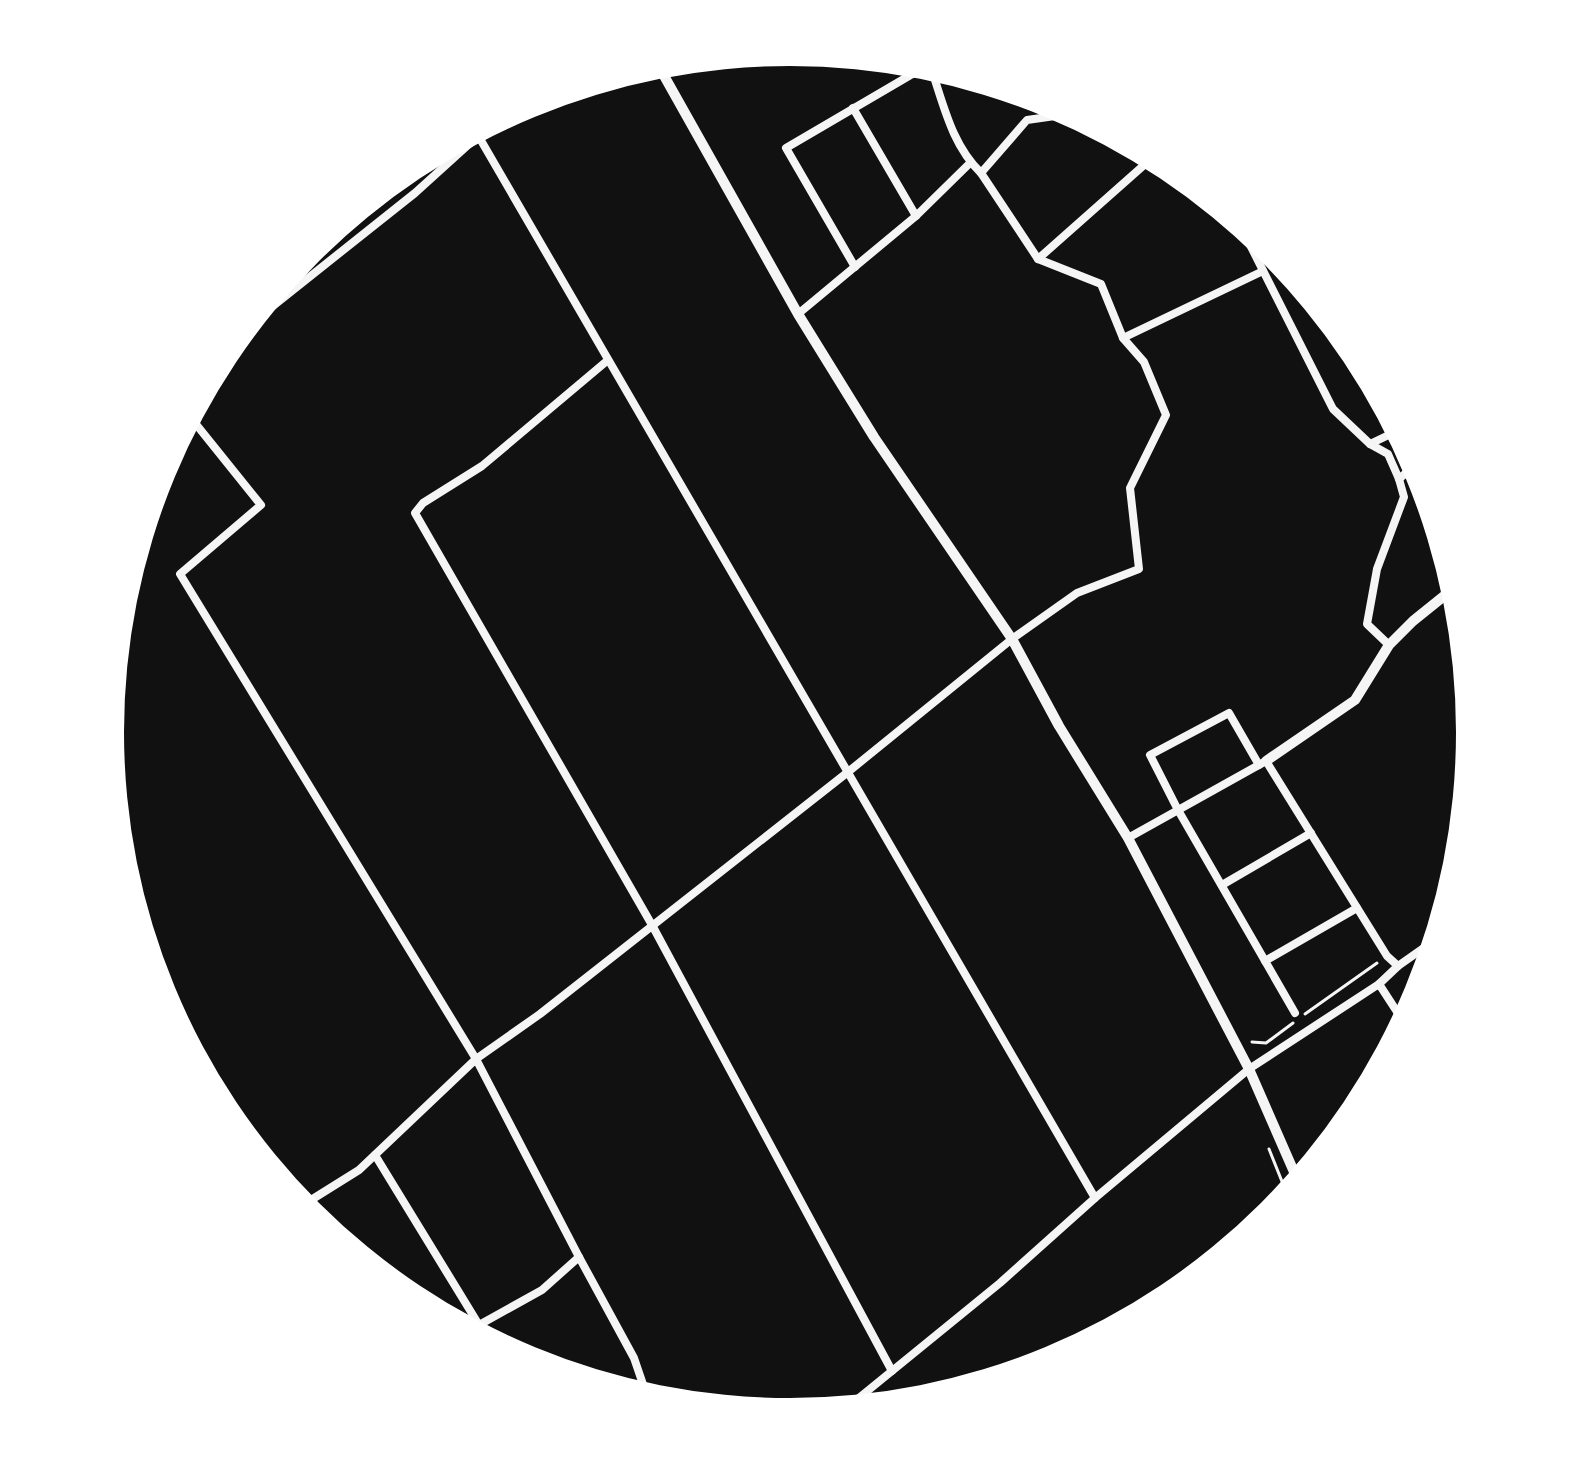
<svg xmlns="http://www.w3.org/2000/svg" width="1581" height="1464" font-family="'Noto Sans',sans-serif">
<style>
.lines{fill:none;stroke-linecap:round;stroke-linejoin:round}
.path{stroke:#f5f5f5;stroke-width:3}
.minor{stroke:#f5f5f5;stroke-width:8}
.tertiary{stroke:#f5f5f5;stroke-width:10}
</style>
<rect width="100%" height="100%" fill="#111"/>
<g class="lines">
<g class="path">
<polyline points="1305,1014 1377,963"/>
<polyline points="1252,1042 1266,1043 1293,1023"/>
<polyline points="1269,1149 1287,1194"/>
</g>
<g class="minor">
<polyline points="853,108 916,216"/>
<polyline points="479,137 1095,1198 1249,1069 1379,984 1403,1021"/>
<polyline points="981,173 1027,120 1062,115 1066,112"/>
<polyline points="1240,225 1333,409 1370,444 1388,454 1399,479 1404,497 1377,569 1367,624 1389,645"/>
<polyline points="1038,259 1152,158"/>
<polyline points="855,267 786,148 926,66"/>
<polyline points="798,314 916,216 970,163"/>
<polyline points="249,325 415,193 489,126"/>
<polyline points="1123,338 1263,271"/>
<polyline points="608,360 482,466 423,503 415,513 652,925 892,1371"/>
<polyline points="191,418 261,505 180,574 476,1059 579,1257 634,1358 647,1396"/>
<polyline points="1370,444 1397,431"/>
<polyline points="1399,479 1415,465"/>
<polyline points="1259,765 1229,713 1150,755 1178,810 1295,1013"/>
<polyline points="1128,838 1266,761 1387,956 1398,966 1379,984"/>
<polyline points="1222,885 1311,833"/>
<polyline points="1265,961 1357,908"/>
<polyline points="1398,966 1435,940"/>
<polyline points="375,1155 479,1325"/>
<path d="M303 1205 359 1170 476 1059 540 1014 848 772 1012 639 1077 593 1139 569 1130 488 1166 415 1144 362 1123 338 1101 284 1038 259 981 173C952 145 944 106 931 68"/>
<polyline points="482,1334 479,1325 542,1290 579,1257"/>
<polyline points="849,1406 1000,1283 1095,1198"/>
</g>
<g class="tertiary">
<polyline points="658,65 798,314 874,437 1012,639 1059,726 1128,838 1249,1069 1298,1181"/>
<polyline points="1266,761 1355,700 1389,645 1413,621 1454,588"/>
</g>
</g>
<path d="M0 0H1581V1464H0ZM124 732a666 666 0 1 1 1332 0a666 666 0 1 1-1332 0Z" fill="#fff" fill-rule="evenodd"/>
</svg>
